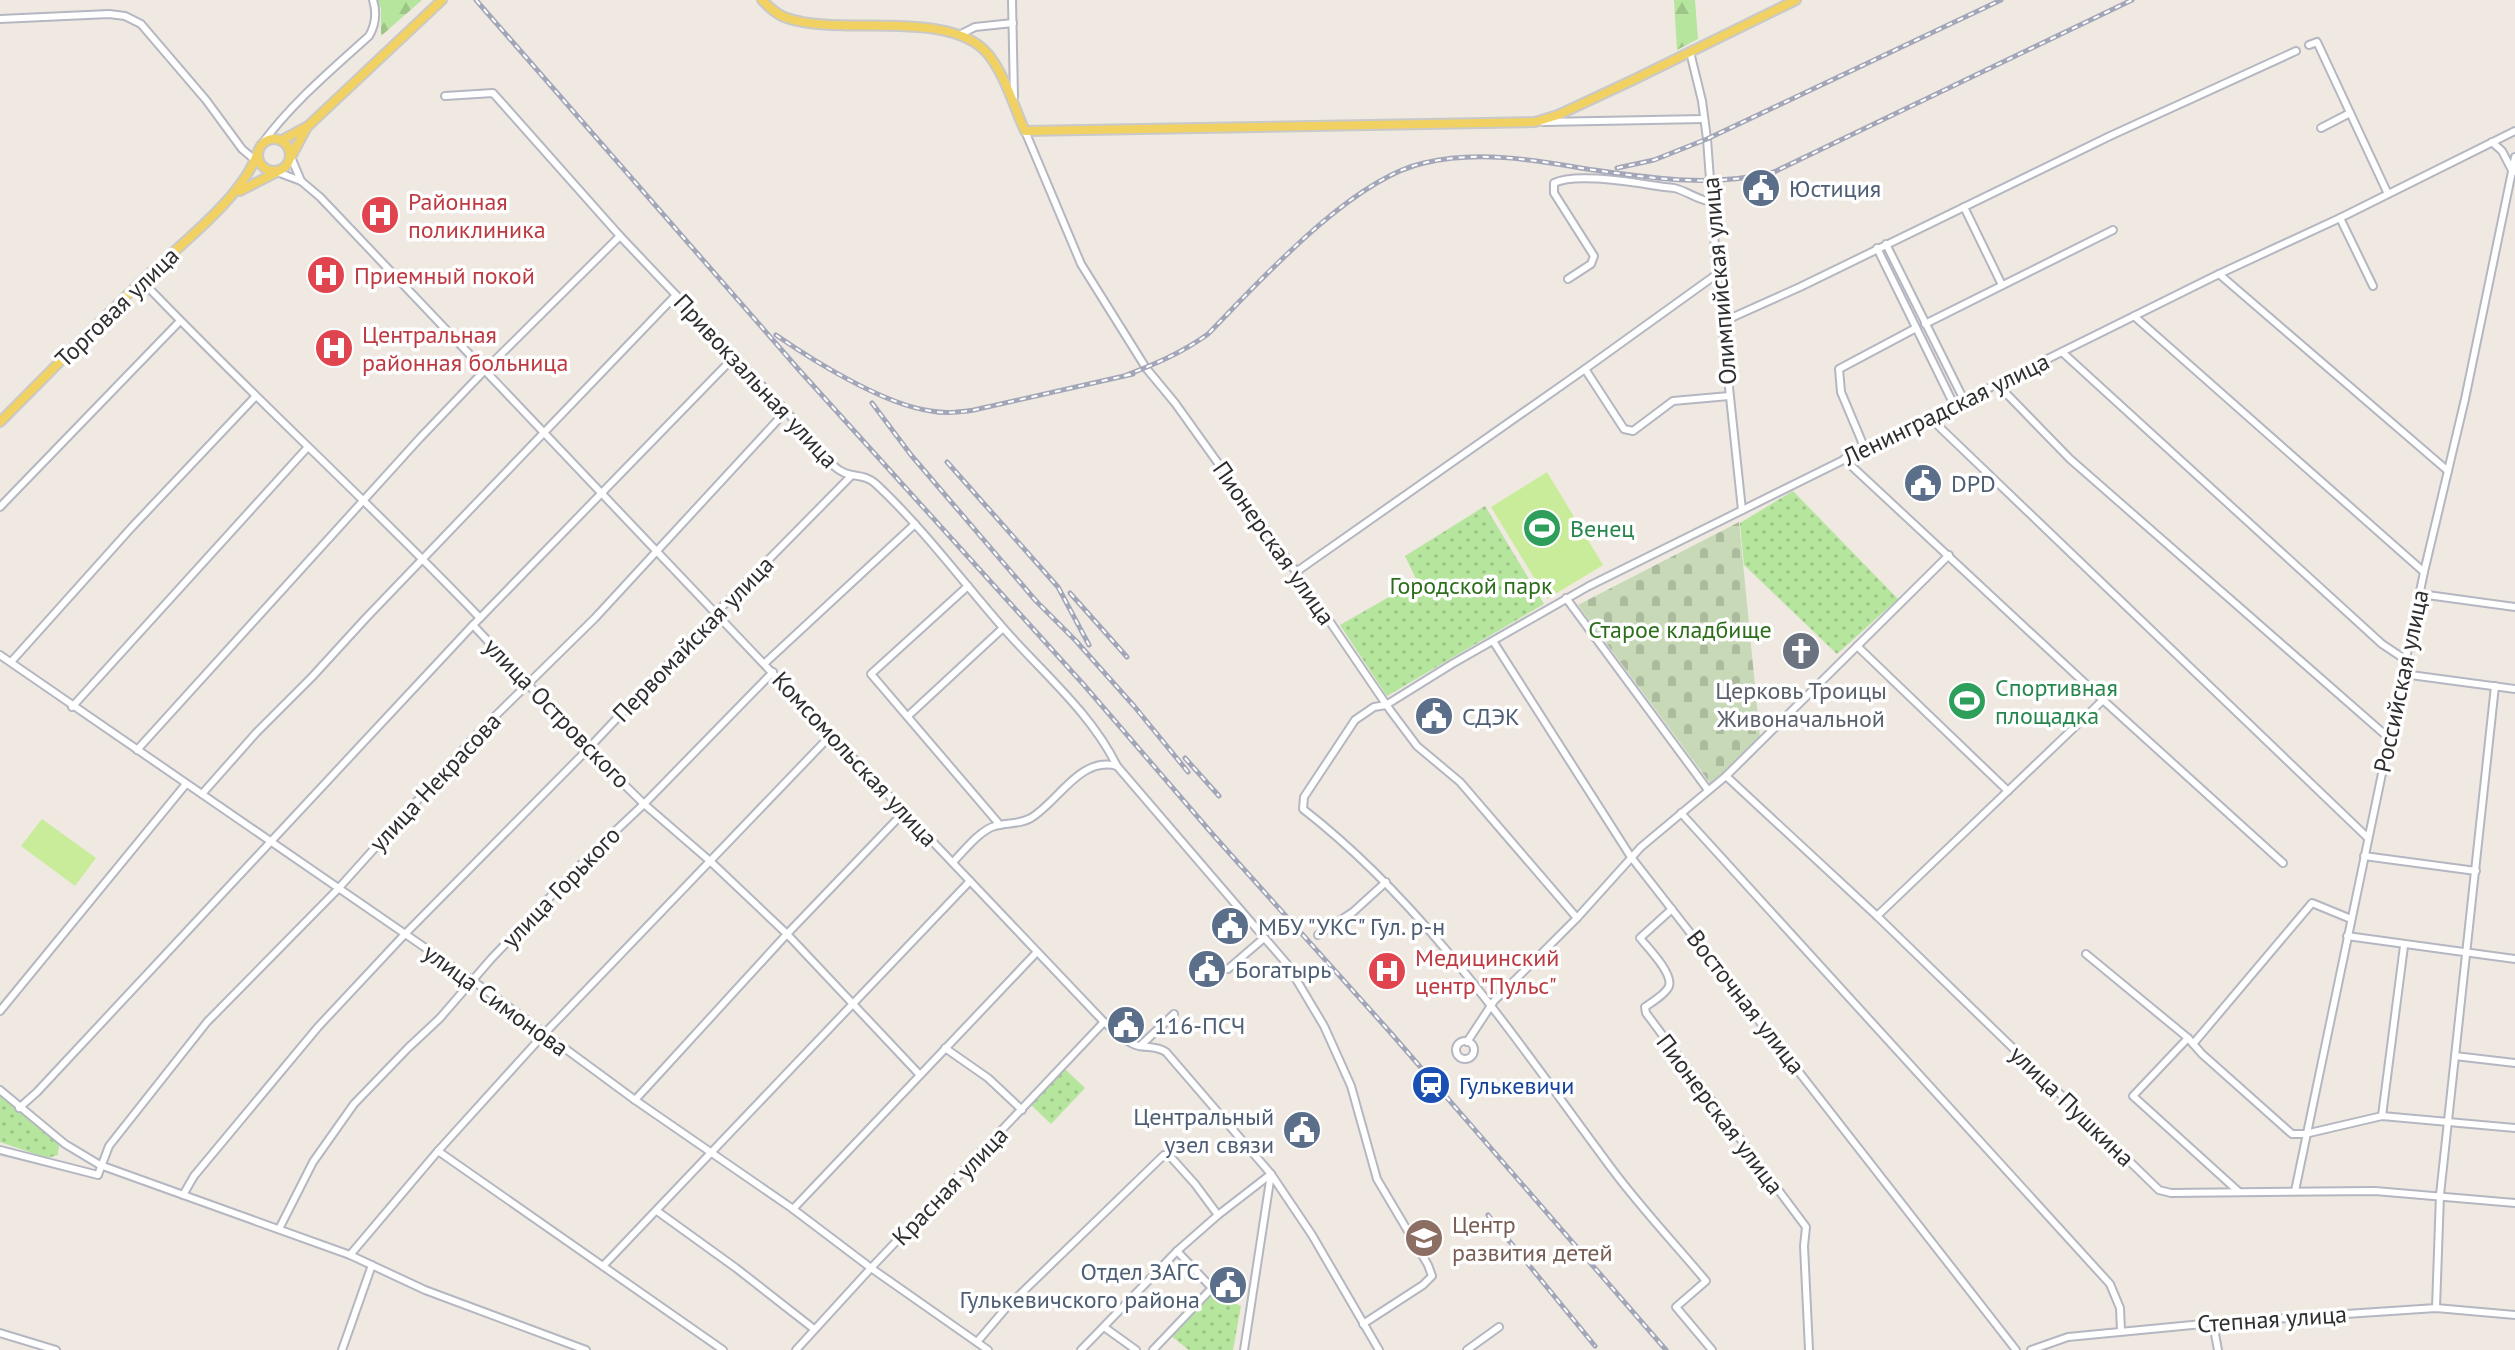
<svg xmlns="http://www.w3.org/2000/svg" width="2515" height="1350" font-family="'PT Sans',sans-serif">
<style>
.grass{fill:url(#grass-dots)}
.forest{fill:url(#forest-firs)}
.cemetery{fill:url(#cemetery-stones)}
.pitch{fill:#c9ec9a}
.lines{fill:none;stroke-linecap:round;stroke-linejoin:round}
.minor-casing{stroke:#b4b7c1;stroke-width:10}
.major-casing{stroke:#c9c9c9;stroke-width:12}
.minor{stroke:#fff;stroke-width:6}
.major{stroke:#f2d163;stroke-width:8}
.rail-casing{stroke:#a3a6b8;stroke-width:5}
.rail{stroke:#fff;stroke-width:2;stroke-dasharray:6;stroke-linecap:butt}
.labels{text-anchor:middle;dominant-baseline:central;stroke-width:7;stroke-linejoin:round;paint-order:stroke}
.service-label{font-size:24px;fill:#4e5e75;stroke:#fff;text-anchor:start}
.health-label{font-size:24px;fill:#be3a42;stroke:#fff;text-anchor:start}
.street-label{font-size:24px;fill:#2e2e2e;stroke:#fff}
.leisure-label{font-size:24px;fill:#27864d;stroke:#fff;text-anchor:start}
.park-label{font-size:24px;fill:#2c6e1b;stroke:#fff}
.worship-label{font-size:24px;fill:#5b616d;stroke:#fff}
.transit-label{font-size:24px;fill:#164399;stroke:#fff;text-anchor:start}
.education-label{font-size:24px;fill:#785e54;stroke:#fff;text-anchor:start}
</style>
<defs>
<pattern id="grass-dots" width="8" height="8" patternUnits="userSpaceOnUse" patternTransform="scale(2)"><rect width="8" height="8" fill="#b6e59e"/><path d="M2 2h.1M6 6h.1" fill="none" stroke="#9dc588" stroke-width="1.8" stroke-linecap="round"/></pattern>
<pattern id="forest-firs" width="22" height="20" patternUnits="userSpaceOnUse" patternTransform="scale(2)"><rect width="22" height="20" fill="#b6e59e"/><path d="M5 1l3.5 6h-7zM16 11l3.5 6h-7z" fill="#9dc588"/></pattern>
<pattern id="cemetery-stones" width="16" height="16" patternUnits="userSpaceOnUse" patternTransform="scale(2)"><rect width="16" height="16" fill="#c8d9b8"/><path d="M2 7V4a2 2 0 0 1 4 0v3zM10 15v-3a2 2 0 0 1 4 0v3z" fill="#acbb9e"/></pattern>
</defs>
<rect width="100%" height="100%" fill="#efe9e1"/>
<g class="grass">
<polygon points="1793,491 1898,599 1837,654 1744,565 1740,523"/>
<polygon points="1485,506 1544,604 1387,696 1340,625 1417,581 1405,556"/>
<polygon points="1065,1069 1085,1088 1051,1124 1031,1105"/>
<polygon points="0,1096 59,1142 58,1155 47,1158 0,1142"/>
<polygon points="1211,1293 1241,1306 1233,1350 1189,1350 1170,1335"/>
</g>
<g class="forest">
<polygon points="377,0 422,0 381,36 381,9"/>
<polygon points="1674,0 1695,0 1698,39 1677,50"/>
</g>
<polygon class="cemetery" points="1739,522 1760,737 1721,778 1710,783 1578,605"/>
<g class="pitch">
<polygon points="1547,472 1603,565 1547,599 1491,507"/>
<polygon points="42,819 96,858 75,886 21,846"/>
</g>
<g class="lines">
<g class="minor-casing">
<g id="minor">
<polyline points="1012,0 1014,97"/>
<polyline points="0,19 109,14 125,16 141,24 206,100 242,149 255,160"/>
<polyline points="961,34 975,27 1013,23"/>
<polyline points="2309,45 2317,42 2388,194"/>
<polyline points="1690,52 1702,101 1707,139 1717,274 1742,510"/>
<path d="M445 96 493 93 620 236 786 411 833 465C849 481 862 471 876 484 923 528 962 581 1005 630 1043 673 1091 713 1117 766"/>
<polyline points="1543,122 1704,119"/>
<polyline points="2321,128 2350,113"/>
<polyline points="1025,131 1081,264 1146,368 1175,403 1296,572 1390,710 1417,746 1460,782 1577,918"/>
<polyline points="2492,142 2502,151 2513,172"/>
<path d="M261 145C292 103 330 71 369 36 376 24 377 13 373 0"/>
<polyline points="291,157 301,181"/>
<path d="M277 172 301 181 320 197 1104 1022C1114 1030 1126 1043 1139 1046 1150 1048 1156 1046 1166 1052L1271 1174 1312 1235 1379 1350"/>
<polyline points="1964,207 2002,285"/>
<polyline points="2340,218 2373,286"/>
<polyline points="1886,244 1964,400"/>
<polyline points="1877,248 1954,405"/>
<polyline points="2219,274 2448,471"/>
<path d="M1568 279 1591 264 1594 256 1554 193V183C1579 171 1644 185 1674 188 1687 191 1697 200 1712 202"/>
<path d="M142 281C252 396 370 503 480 618L473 625 588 749 644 804 710 861 787 934 919 1074"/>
<polyline points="2134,316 2424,572"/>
<polyline points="1722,322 1800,287 2110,136 2296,51"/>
<polyline points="1925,324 2113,230"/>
<polyline points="2062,352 2382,644 2406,660"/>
<polyline points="1585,369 1624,429 1633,431 1673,401 1729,396"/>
<polyline points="1997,384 2070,459 2390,739"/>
<polyline points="1929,417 2368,838"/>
<polyline points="1865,449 1841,392 1839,369 1916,328"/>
<polyline points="1844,459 2103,700 2283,863"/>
<polyline points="0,507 180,321"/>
<polyline points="1296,572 1585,369 1717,274"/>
<polyline points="968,586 871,674 1000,825"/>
<polyline points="2420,594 2515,607"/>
<polyline points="1566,598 1708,790"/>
<polyline points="480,618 735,356"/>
<polyline points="1493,641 1631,857 2016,1350"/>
<polyline points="1857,646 2008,791"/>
<polyline points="0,655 472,980 635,1100 793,1209 871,1268 988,1350"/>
<polyline points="11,662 132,527 255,397"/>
<polyline points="765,663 915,524"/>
<polyline points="2403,674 2515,689"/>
<polyline points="72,707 307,448"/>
<polyline points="908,716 1003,628"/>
<polyline points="137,750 420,438 484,371 620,236"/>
<polyline points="1726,776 1877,916 2159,1190 2171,1193 2375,1191 2515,1203"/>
<polyline points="202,794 256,733 312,677 366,618 676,295"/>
<polyline points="1681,813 2110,1284 2120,1308 2121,1331"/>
<polyline points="2364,856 2476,871"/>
<path d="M953 862C964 851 980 830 995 826 1008 822 1018 825 1031 818 1059 801 1080 756 1117 766L1287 964 1324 1026 1351 1086 1377 1179 1428 1265 1432 1276 1423 1285 1363 1324"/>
<path d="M1672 909 1640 938C1648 948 1673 973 1669 986 1666 994 1652 1002 1645 1007L1646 1013 1806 1227 1804 1246 1809 1350"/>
<polyline points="1877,916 2103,700"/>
<polyline points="1318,935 1353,912 1386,882"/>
<polyline points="2347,936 2515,959"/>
<polyline points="2086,954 2188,1038 2202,1054 2292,1134 2305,1134 2382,1116 2515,1128"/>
<polyline points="1228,969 1264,938"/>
<polyline points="0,1011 186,784"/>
<polyline points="2188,1038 2133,1096 2239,1192"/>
<circle cx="1465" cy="1050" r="9"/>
<polyline points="1467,1042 1494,1001 1577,918 1641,847 1726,776 1949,555"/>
<polyline points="2193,1044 2312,903 2351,919"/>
<polyline points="1140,1046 1174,1014"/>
<polyline points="945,1048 988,1078 1022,1110"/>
<polyline points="2455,1056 2515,1063"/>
<polyline points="0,1090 65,1144 100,1165 350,1255 425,1290 586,1350"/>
<polyline points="635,1100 787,934 904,812"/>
<polyline points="19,1108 37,1092 473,625"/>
<polyline points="2382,1116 2404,946"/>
<polyline points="0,1150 98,1175 109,1146 207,1022 338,889 478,733 595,618 786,411"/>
<polyline points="438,1151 723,1350"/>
<polyline points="2295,1191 2424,572 2465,399 2515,157"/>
<polyline points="183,1195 194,1176 318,1027 405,934 588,749 715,614 851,476"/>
<polyline points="793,1209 1037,952"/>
<polyline points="657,1211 736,1268 814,1329"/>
<polyline points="279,1229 313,1162 354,1104 408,1048 440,1018 491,959 591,854 644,804 773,672"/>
<polyline points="350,1255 438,1151 544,1034 832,734"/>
<polyline points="603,1266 970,881"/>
<polyline points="2436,1308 2440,1195 2495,686"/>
<polyline points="2213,1323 2218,1350"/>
<polyline points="1104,1327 1136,1350"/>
<polyline points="0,1333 56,1350"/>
<polyline points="977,1342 1006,1308 1164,1155 1169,1155 1195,1184 1218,1215"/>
<polyline points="342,1350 372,1265"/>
<polyline points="796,1350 871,1268 1104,1022"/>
<polyline points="1081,1350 1177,1251 1218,1215 1271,1174"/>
<polyline points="1153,1350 1212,1288 1177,1251"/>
<polyline points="1244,1350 1271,1174"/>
<polyline points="1467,1350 1499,1327"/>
<path d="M1712 1350 1676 1307 1706 1281C1675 1244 1641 1208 1612 1169 1518 1043 1428 906 1303 809L1304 797 1355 720 1374 707 1386 705 1452 664 1589 586 2219 274 2340 218 2515 131"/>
<polyline points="2031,1350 2068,1337 2213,1323 2436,1308 2515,1315"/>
</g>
</g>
<g class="major-casing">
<g id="major">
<path d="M762 0C769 7 777 15 787 18 840 37 950 8 988 54 1005 75 1014 107 1025 131L1535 122 1558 115 1633 80 1796 0"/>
<circle cx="274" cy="155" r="16"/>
<polyline points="282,140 306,127"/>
<polyline points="291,157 307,127 442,0"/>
<polyline points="240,191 277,172"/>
<path d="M0 422C48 374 95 325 144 279 180 244 242 199 258 152"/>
</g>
</g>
<use href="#minor" class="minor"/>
<use href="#major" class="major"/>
<g class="rail-casing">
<g id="rail">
<polyline points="476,0 800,371 1084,685 1215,837 1390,1032 1666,1350"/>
<polyline points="1617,168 1654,160 1707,139 2001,0"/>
<path d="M776 335C815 362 885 405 931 411 946 414 960 412 974 410L1133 374"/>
<path d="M1124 376C1153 365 1182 353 1208 334 1260 281 1351 179 1424 163 1478 150 1534 160 1587 169 1651 178 1711 188 1774 172L2132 0"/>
<polyline points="872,403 911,455 1036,601 1076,641 1134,706 1188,772"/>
<polyline points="947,462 1058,587 1089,645"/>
<polyline points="1070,593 1127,657"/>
<polyline points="1185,758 1219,796"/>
<polyline points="1488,1215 1595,1346"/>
</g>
</g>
<use href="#rail" class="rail"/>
</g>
<defs>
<g id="civic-disc" transform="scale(2)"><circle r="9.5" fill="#5c6f8a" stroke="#fff"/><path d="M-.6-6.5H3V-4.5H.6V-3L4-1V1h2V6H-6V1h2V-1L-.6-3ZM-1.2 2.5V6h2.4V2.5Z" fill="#fff"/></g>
<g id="hospital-disc" transform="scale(2)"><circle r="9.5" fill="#e0444e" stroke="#fff"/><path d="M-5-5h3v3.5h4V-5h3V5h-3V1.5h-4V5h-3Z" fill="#fff"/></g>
<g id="stadium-disc" transform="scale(2)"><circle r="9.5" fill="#2e9e5b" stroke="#fff"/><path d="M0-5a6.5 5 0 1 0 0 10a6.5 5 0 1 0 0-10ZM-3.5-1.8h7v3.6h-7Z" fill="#fff"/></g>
<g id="church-disc" transform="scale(2)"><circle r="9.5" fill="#6b7280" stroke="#fff"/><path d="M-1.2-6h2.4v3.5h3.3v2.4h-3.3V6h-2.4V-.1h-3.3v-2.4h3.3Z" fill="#fff"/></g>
<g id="station-disc" transform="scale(2)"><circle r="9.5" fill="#1a4fb4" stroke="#fff"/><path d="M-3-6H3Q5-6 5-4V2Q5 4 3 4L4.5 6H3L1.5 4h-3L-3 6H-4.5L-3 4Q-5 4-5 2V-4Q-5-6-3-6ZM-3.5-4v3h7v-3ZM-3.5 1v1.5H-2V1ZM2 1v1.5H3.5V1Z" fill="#fff"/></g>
<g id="university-disc" transform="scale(2)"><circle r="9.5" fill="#8d6e63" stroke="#fff"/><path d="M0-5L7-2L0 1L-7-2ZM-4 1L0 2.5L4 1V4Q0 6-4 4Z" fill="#fff"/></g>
</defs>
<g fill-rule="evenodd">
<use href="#civic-disc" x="1761" y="188"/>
<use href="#hospital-disc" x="380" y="215"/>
<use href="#hospital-disc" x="326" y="275"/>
<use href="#hospital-disc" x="334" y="348"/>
<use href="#civic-disc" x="1923" y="483"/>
<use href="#stadium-disc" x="1542" y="528"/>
<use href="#church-disc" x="1801" y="651"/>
<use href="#stadium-disc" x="1967" y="701"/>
<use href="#civic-disc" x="1434" y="716"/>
<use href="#civic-disc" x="1230" y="926"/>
<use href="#civic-disc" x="1207" y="969"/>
<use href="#hospital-disc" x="1387" y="971"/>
<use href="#civic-disc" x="1126" y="1025"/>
<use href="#station-disc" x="1431" y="1085"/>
<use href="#civic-disc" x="1302" y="1130"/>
<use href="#university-disc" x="1424" y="1238"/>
<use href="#civic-disc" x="1228" y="1285"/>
</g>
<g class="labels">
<g class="service-label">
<text x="1789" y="188">Юстиция</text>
<text x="1951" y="483">DPD</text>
<text x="1462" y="716">СДЭК</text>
<text x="1258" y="926">МБУ "УКС" Гул. р-н</text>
<text x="1235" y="969">Богатырь</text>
<text x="1154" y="1025">116-ПСЧ</text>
<text x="1274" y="1116" text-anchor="end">Центральный<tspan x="1274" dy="28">узел связи</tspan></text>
<text x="1200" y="1271" text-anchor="end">Отдел ЗАГС<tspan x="1200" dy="28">Гулькевичского района</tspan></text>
</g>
<g class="health-label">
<text x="408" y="201">Районная<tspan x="408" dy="28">поликлиника</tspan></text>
<text x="354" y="275">Приемный покой</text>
<text x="362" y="334">Центральная<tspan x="362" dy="28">районная больница</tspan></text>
<text x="1415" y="957">Медицинский<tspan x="1415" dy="28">центр "Пульс"</tspan></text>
</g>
<g class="street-label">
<text transform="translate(1719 281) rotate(-95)">Олимпийская улица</text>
<text transform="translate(117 307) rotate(-44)">Торговая улица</text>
<text transform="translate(756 381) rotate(47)">Привокзальная улица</text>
<text transform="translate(1946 409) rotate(-26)">Ленинградская улица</text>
<text transform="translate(1274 543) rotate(55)">Пионерская улица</text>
<text transform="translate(693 639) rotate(-46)">Первомайская улица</text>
<text transform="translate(2401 681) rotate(-78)">Российская улица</text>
<text transform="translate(557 713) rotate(46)">улица Островского</text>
<text transform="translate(855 759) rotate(47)">Комсомольская улица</text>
<text transform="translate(435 782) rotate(-47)">улица Некрасова</text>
<text transform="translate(561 887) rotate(-46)">улица Горького</text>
<text transform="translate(496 1000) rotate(36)">улица Симонова</text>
<text transform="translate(1746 1002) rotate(52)">Восточная улица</text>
<text transform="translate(2072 1106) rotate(44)">улица Пушкина</text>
<text transform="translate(1720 1114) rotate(53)">Пионерская улица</text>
<text transform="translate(950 1186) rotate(-46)">Красная улица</text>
<text transform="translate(2272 1319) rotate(-4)">Степная улица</text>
</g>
<g class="leisure-label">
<text x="1570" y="528">Венец</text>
<text x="1995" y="687">Спортивная<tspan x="1995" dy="28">площадка</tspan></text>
</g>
<g class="park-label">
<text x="1471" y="585">Городской парк</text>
<text x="1680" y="629">Старое кладбище</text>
</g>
<g class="worship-label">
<text x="1801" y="690">Церковь Троицы<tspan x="1801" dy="28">Живоначальной</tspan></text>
</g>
<g class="transit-label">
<text x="1459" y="1085">Гулькевичи</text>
</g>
<g class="education-label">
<text x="1452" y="1224">Центр<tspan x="1452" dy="28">развития детей</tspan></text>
</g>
</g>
</svg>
